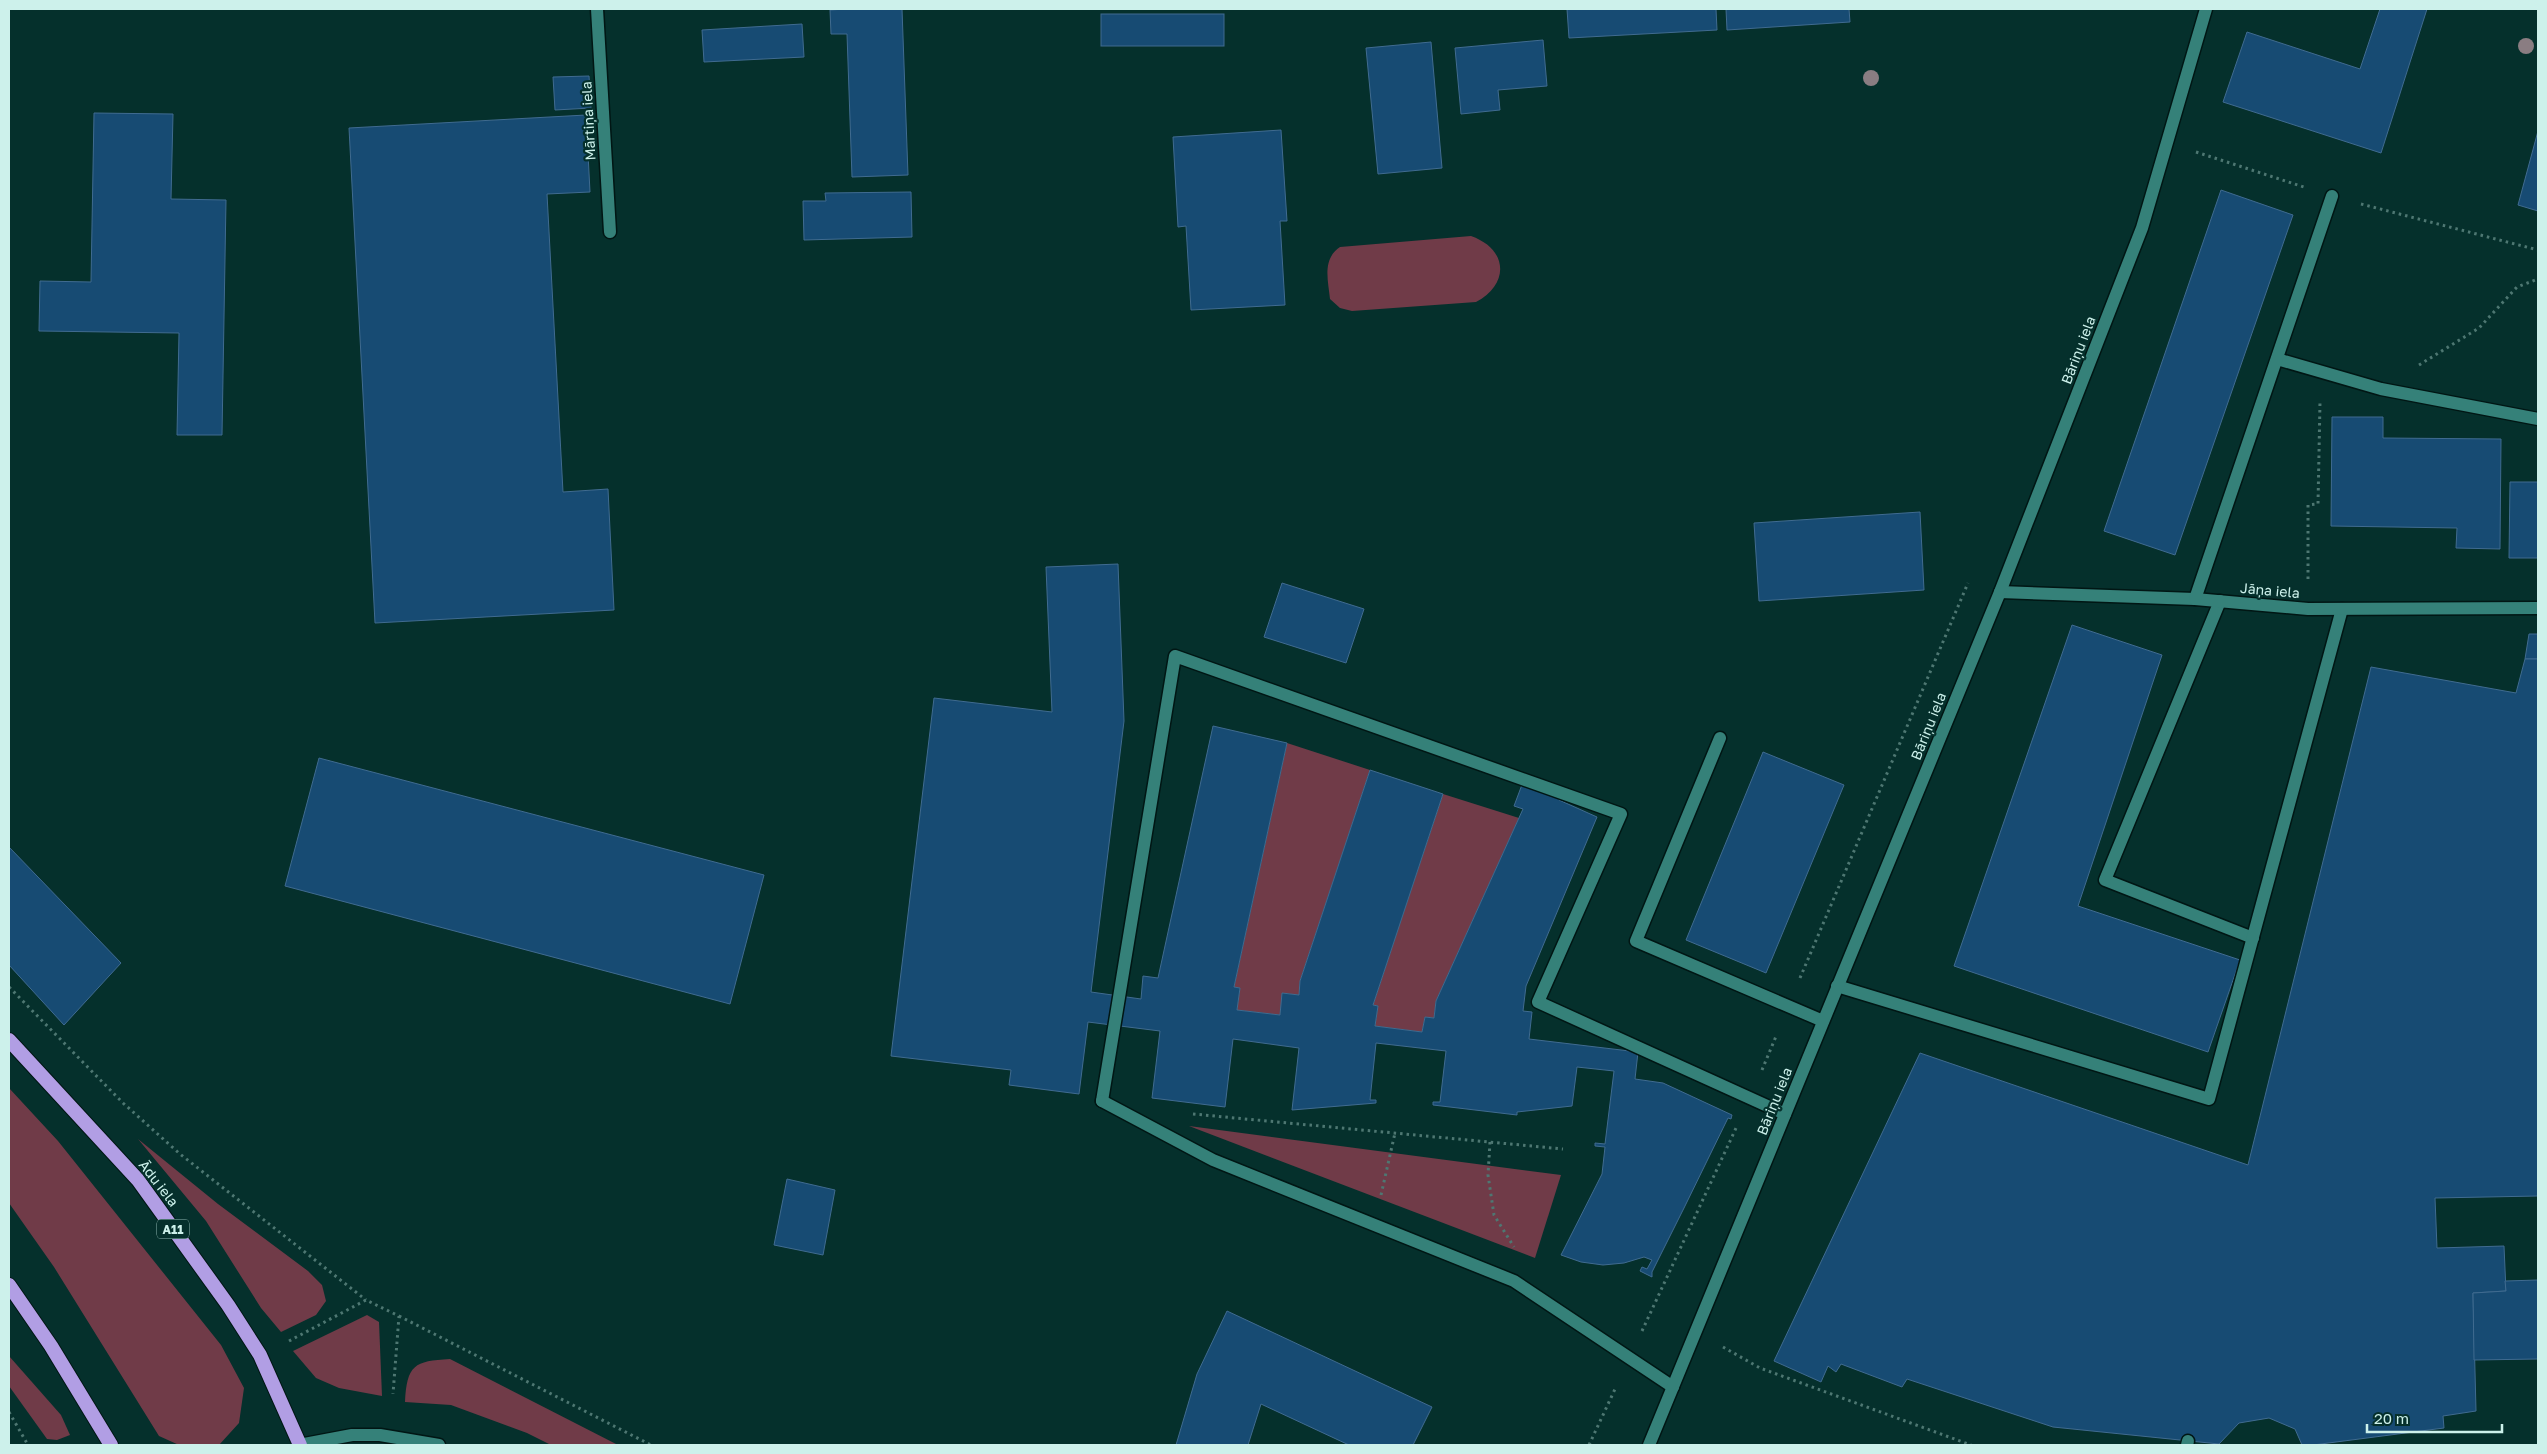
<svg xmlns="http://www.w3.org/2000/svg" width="2547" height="1454" font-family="'Golos Text',sans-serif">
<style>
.green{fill:#703b48}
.building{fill:#174b73;stroke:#406b90}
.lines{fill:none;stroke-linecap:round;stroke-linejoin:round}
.service-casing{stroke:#011614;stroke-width:15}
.minor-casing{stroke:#011614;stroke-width:15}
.secondary-casing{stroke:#011614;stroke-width:15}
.trunk-casing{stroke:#011614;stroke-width:16}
.path{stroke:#4e7772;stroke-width:3;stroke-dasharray:2.5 4;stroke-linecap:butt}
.service{stroke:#358179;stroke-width:12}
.minor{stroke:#358179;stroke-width:12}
.secondary{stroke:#358179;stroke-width:12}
.trunk{stroke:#b19ee4;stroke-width:14}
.tree{fill:#8a7d82}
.labels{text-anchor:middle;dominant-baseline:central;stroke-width:4.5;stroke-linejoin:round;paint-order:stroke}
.shield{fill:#05302c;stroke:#91b7b2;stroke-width:1}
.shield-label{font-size:12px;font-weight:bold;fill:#cdf1eb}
.street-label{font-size:14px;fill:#cdf1eb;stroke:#05302c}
</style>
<rect width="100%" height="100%" fill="#05302c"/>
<g class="green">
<path d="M1471 236C1508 249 1510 284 1476 302L1352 311 1340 308 1330 299C1328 280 1322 259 1340 247Z"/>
<polygon points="1287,743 1370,770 1300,981 1299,995 1283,993 1280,1015 1237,1010 1240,988 1234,987"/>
<polygon points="1443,794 1519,818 1436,1001 1434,1018 1425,1017 1422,1032 1375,1026 1378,1006 1373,1005"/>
<polygon points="9,1088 58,1141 221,1345 244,1388 239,1423 219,1445 179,1445 159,1436 54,1267 9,1203"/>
<polygon points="1189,1126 1561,1175 1535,1258"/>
<polygon points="138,1139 218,1204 308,1271 322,1285 326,1301 316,1315 281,1332 261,1308 206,1221"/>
<polygon points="367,1315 379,1322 382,1396 339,1388 316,1378 293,1351"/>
<polygon points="9,1356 61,1415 70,1435 57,1440 47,1439 9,1386"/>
<path d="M450 1359 618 1445H551L527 1433 451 1405 405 1402C407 1365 414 1361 450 1359Z"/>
</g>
<g class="building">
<polygon points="846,9 902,9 908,175 852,177 847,34 831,34 830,10"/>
<polygon points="1567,9 1716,9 1717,30 1569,38"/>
<polygon points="1726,9 1849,9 1850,22 1727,30"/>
<polygon points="2380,9 2427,9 2381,153 2223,102 2247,32 2360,69"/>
<rect x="1101" y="14" width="123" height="32"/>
<polygon points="802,24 804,57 704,62 702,30"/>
<polygon points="1543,40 1547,86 1498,90 1500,110 1461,114 1455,48"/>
<polygon points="1431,42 1442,168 1378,174 1366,48"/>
<polygon points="589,76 591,108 555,110 553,77"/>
<polygon points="94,113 173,114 171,199 226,200 222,435 177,435 179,333 39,331 40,281 91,282"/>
<polygon points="586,115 590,192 547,194 563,492 608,489 614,610 375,623 349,128"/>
<polygon points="1281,130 1287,221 1280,221 1285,305 1191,310 1186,226 1178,227 1173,137"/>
<polygon points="2538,131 2538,211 2518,205"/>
<polygon points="2221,190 2293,215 2175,555 2104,531"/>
<polygon points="911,192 912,237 804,240 803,201 826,201 825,193"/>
<polygon points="2332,417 2383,417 2383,438 2501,439 2500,549 2456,548 2457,528 2331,526"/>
<polygon points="2510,482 2538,482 2538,558 2509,558"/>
<polygon points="1920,512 1924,590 1759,601 1754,523"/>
<polygon points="1118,564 1124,721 1091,992 1141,999 1143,976 1158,978 1213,726 1287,743 1234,987 1240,988 1237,1010 1280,1015 1282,993 1299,995 1300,981 1370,770 1443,794 1373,1005 1378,1006 1375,1026 1422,1032 1425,1017 1434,1018 1436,1001 1523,809 1514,806 1523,782 1560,798 1559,800 1597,817 1526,986 1523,1011 1532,1012 1529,1039 1638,1052 1635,1079 1663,1083 1732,1115 1731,1119 1728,1118 1684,1208 1652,1272 1652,1277 1640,1271 1642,1267 1647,1269 1652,1260 1644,1257 1624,1263 1603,1265 1581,1262 1561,1255 1602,1174 1605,1147 1595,1146 1595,1143 1605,1144 1614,1071 1577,1067 1572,1106 1517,1112 1517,1115 1433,1105 1433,1102 1440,1102 1446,1051 1376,1043 1370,1100 1376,1100 1376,1103 1292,1110 1299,1048 1233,1039 1225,1107 1152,1098 1160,1031 1088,1022 1079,1094 1009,1085 1011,1070 891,1056 934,698 1052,712 1046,567"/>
<polygon points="1282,583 1364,609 1346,663 1264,637"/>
<polygon points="2072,625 2162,655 2078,906 2240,960 2208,1052 1954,966"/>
<polygon points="2529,634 2538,634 2538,659 2525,659"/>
<polygon points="2525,659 2538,659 2538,1196 2435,1198 2437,1248 2504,1246 2506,1291 2473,1293 2476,1411 2443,1416 2444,1428 2313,1445 2302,1445 2295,1429 2269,1418 2239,1423 2219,1444 2053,1427 1907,1379 1902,1387 1841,1364 1836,1372 1828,1366 1821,1382 1774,1361 1920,1053 2248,1165 2371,667 2516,693"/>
<polygon points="1763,752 1844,785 1766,973 1686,940"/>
<polygon points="319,758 764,875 730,1004 285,886"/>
<polygon points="9,847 121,963 64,1025 9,965"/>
<polygon points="787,1179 835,1190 823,1255 774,1245"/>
<polygon points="2538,1280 2538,1359 2474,1360 2473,1293 2506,1291 2505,1281"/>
<polygon points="1227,1311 1432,1407 1413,1445 1349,1445 1261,1404 1248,1445 1176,1445 1197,1374"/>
</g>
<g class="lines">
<g class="service-casing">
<g id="service">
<polyline points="2220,601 2105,880 2253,938"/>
<polyline points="1720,738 1636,941 1823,1021"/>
<polyline points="1837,986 2209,1099 2342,609"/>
<polyline points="1102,1101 1175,656 1621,814 1538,1002 1785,1114"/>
<polyline points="2187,1445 2188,1441"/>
</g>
</g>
<g class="minor-casing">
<g id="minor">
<polyline points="597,9 610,232"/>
<polyline points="2277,359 2381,389 2538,419"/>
<polyline points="2000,592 2195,599 2308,609 2538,608"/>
<polyline points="2195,599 2332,196"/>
<polyline points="1102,1101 1213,1160 1514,1281 1673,1387"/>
<polyline points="1649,1445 2000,592 2142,228 2206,9"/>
</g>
</g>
<g class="secondary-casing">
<polyline id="secondary" points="299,1445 352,1435 380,1435 439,1445"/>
</g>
<g class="trunk-casing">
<g id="trunk">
<polyline points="9,1040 138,1180 228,1305 260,1355 300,1445"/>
<polyline points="9,1285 51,1346 111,1445"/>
</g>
</g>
<g class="path">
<polyline points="2196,152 2304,187"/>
<polyline points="2361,204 2538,250"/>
<polyline points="2419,365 2479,328 2517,287 2538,279"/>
<polyline points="2308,579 2308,505 2318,504 2320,402"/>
<polyline points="1800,978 1968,583"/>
<polyline points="9,987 123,1103 180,1154 366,1300"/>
<polyline points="1762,1070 1777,1034"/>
<polyline points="1193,1114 1563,1149"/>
<polyline points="1490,1142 1488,1175 1494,1215 1514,1247"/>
<polyline points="1381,1195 1395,1133"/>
<polyline points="399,1316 651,1445"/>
<polyline points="1642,1331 1737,1126"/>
<polyline points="289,1341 366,1300 399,1316 393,1394"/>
<polyline points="1723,1347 1760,1368 1971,1445"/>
<polyline points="9,1412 28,1445"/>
<polyline points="1589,1445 1616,1387"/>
</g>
<use href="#service" class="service"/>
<use href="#minor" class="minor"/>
<use href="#secondary" class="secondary"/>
<use href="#trunk" class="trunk"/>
</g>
<g class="tree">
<circle cx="2526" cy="46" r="8"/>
<circle cx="1871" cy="78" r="8"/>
</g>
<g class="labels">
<rect class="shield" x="157" y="1219.5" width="32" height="19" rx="4"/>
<g class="shield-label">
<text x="173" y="1229">A11</text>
</g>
<g class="street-label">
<text transform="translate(588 121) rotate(-93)">Mārtiņa iela</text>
<text transform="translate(2078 350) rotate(-69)">Bāriņu iela</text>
<text transform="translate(2270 590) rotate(5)">Jāņa iela</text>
<text transform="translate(1928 726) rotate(-68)">Bāriņu iela</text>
<text transform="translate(1774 1101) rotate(-68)">Bāriņu iela</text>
<text transform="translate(159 1183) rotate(52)">Ādu iela</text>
</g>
</g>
<rect width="2547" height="1454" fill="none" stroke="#cdf1eb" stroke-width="20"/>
<path d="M2367 1424v8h135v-8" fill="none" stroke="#cdf1eb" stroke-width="2.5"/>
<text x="2374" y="1424" font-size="15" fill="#cdf1eb" stroke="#05302c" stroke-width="4" paint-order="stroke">20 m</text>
</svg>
